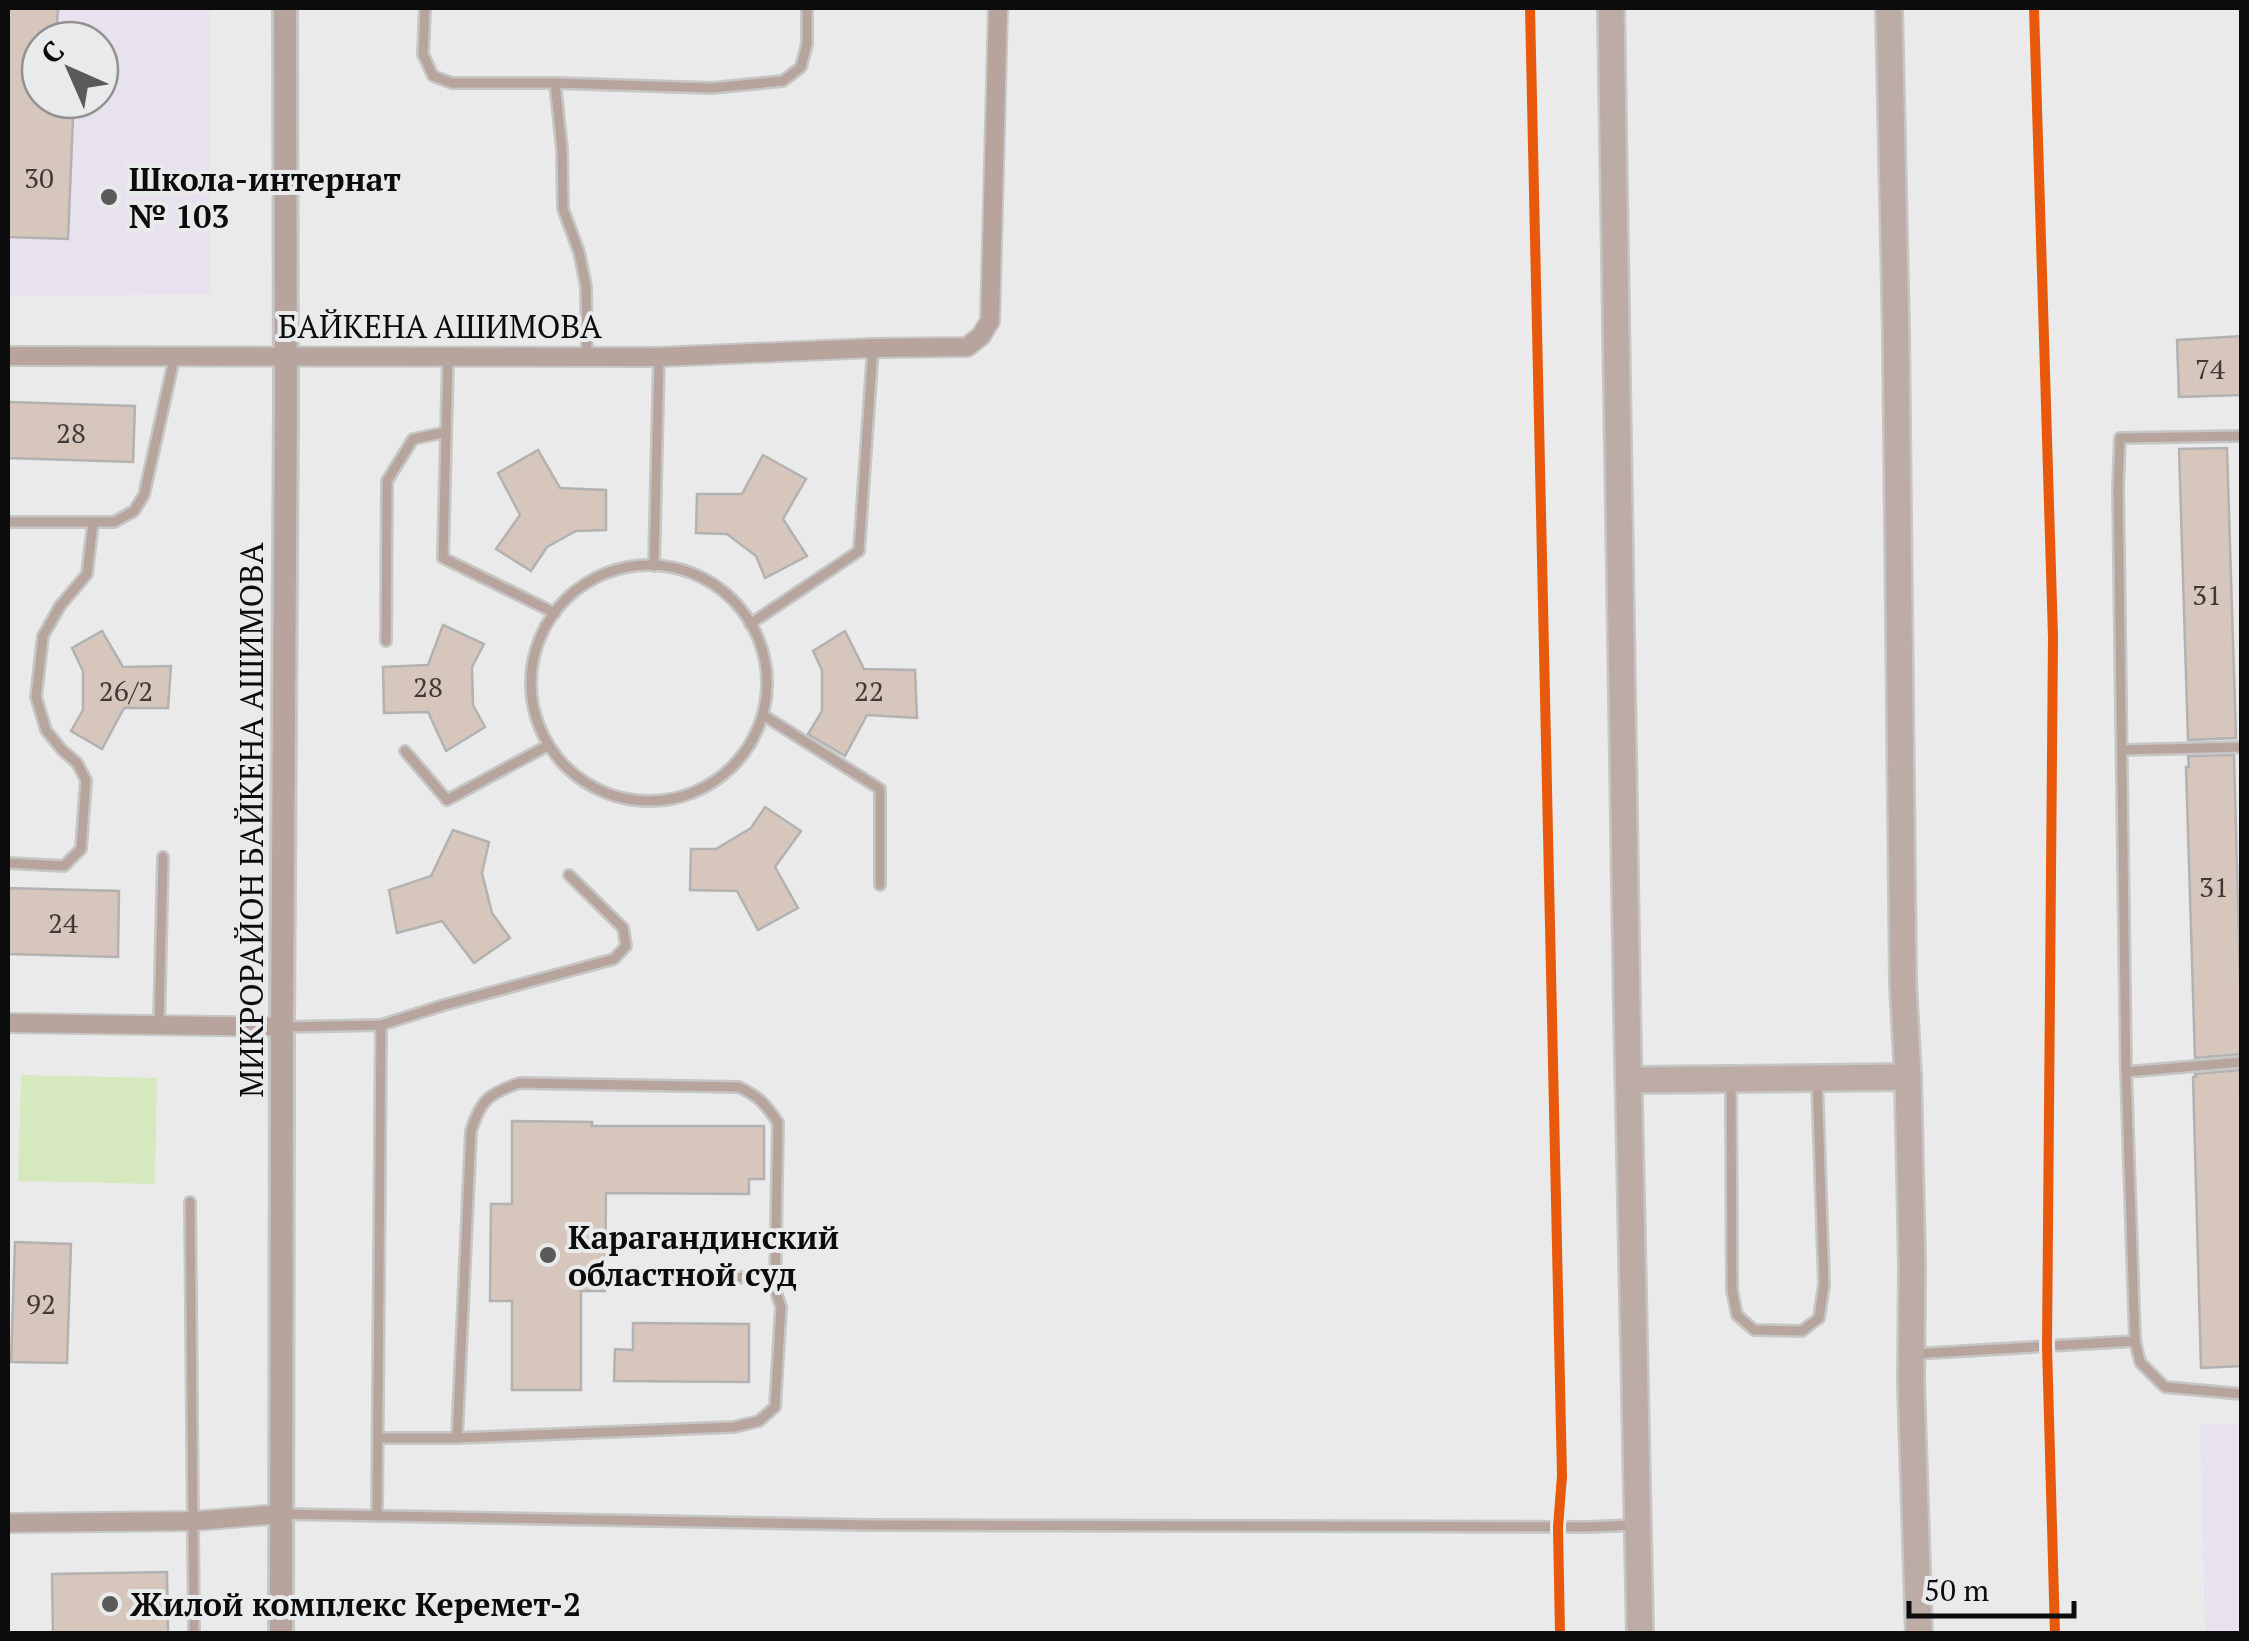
<svg xmlns="http://www.w3.org/2000/svg" width="2249" height="1641" font-family="'PT Serif',serif">
<style>
.education{fill:#e7e2ed;fill-rule:evenodd}
.green{fill:#d6e9be}
.building{fill:#d7c6bc;stroke:#b2b2b2;stroke-width:2.5}
.lines{fill:none;stroke-linecap:round;stroke-linejoin:round}
.service-casing{stroke:#c6c6c6;stroke-width:14}
.minor-casing{stroke:#c6c6c6;stroke-width:22}
.tertiary-casing{stroke:#c6c6c6;stroke-width:28}
.secondary-casing{stroke:#c6c6c6;stroke-width:30}
.service{stroke:#b6a49d;stroke-width:9}
.minor{stroke:#b6a49d;stroke-width:18}
.tertiary{stroke:#b6a49d;stroke-width:22}
.secondary{stroke:#bcaca5;stroke-width:25}
.cycleway-casing{stroke:#e9eaeb;stroke-width:16}
.cycleway{stroke:#e8590c;stroke-width:10}
.poi-dot{fill:#5a5a5a;stroke:#e9eaeb;stroke-width:4}
.labels{text-anchor:middle;dominant-baseline:central;stroke-width:8;stroke-linejoin:round;paint-order:stroke}
.number-label{font-size:28px;fill:#3f3a38}
.poi-label{font-size:32px;font-weight:bold;fill:#0c0c0c;stroke:#e9eaeb;text-anchor:start}
.street-label{font-size:32px;fill:#0c0c0c;stroke:#e9eaeb}
</style>
<rect width="100%" height="100%" fill="#eaeaea"/>
<g class="education">
<path d="M8 8H210V294L8 296ZM40 40H100V100H40Z"/>
<polygon points="2241,1423 2241,1633 2205,1633 2200,1425"/>
</g>
<polygon class="green" points="21,1075 157,1078 155,1184 18,1181"/>
<g class="building">
<polygon points="8,8 58,8 56,40 40,40 40,100 55,100 54,116 73,117 68,239 8,237"/>
<polygon points="2242,336 2242,395 2179,397 2177,340"/>
<polygon points="8,402 135,406 133,462 8,458"/>
<polygon points="2227,448 2236,738 2188,740 2179,449"/>
<polygon points="538,450 560,488 606,490 606,530 576,531 547,547 531,571 496,549 520,515 498,473"/>
<polygon points="763,455 806,479 783,519 807,556 765,578 756,556 727,534 696,533 697,494 742,494"/>
<polygon points="443,625 484,644 472,667 473,705 485,727 446,751 428,712 384,713 383,667 428,665"/>
<polygon points="102,631 123,667 171,666 168,708 124,708 102,749 71,731 83,710 83,671 72,648"/>
<polygon points="845,631 864,669 915,670 917,718 867,715 845,756 808,734 822,711 822,670 813,651"/>
<polygon points="2234,755 2242,1054 2195,1058 2186,767 2189,767 2188,756"/>
<polygon points="765,807 801,831 775,867 798,908 758,930 737,891 690,890 691,849 716,849 751,828"/>
<polygon points="453,830 489,842 482,873 492,913 510,938 474,963 442,921 397,933 389,890 431,876"/>
<polygon points="8,888 119,891 118,957 8,954"/>
<polygon points="2240,1070 2242,1366 2201,1368 2193,1077 2196,1077 2195,1074"/>
<polygon points="512,1121 592,1122 592,1126 764,1126 764,1179 749,1179 749,1194 606,1193 605,1291 581,1291 581,1390 512,1390 512,1301 490,1301 491,1204 512,1204"/>
<polygon points="15,1242 71,1244 67,1363 11,1362"/>
<polygon points="633,1323 749,1324 749,1382 614,1381 615,1349 633,1350"/>
<polygon points="167,1572 168,1634 53,1634 52,1574"/>
</g>
<g class="lines">
<g class="service-casing">
<g id="service">
<polyline points="425,8 423,54 433,76 452,83 555,83 712,88 783,81 801,67 807,44 807,8"/>
<polyline points="555,83 562,149 563,209 579,252 586,286 587,357"/>
<polyline points="448,357 443,558 555,613"/>
<polyline points="2242,436 2120,438 2118,487 2126,1072 2135,1341 2140,1362 2165,1387 2242,1394"/>
<polyline points="8,522 114,522 134,511 144,495 175,355"/>
<circle cx="649" cy="683" r="118"/>
<polyline points="654,566 659,357"/>
<polyline points="750,624 859,551 873,348"/>
<polyline points="386,641 387,481 413,439 446,432"/>
<polyline points="763,715 880,789 880,885"/>
<polyline points="2123,750 2242,747"/>
<polyline points="405,751 447,800 547,746"/>
<polyline points="8,863 64,866 81,849 86,780 77,763 62,750 46,730 36,697 43,636 60,606 87,574 93,523"/>
<polyline points="159,1024 163,857"/>
<polyline points="381,1025 444,1005 614,959 626,946 623,928 569,875"/>
<polyline points="285,1027 381,1025 377,1516"/>
<polyline points="2126,1072 2242,1062"/>
<polyline points="1731,1082 1732,1290 1737,1315 1754,1330 1802,1331 1819,1318 1824,1284 1817,1080"/>
<polyline points="190,1202 194,1634"/>
<polyline points="1913,1354 2135,1341"/>
<polyline points="379,1438 457,1438 734,1427 759,1421 775,1407 781,1307 775,1289 758,1277 627,1280"/>
<path d="M457 1438 471 1131C481 1100 488 1094 519 1083L739 1087C758 1096 767 1105 778 1123L775 1289"/>
<polyline points="281,1514 871,1525 1588,1527 1635,1525"/>
</g>
</g>
<g class="minor-casing">
<g id="minor">
<polyline points="8,356 659,357 873,348 967,347 981,336 990,321 998,8"/>
<polyline points="8,1023 282,1027"/>
<polyline points="8,1523 194,1521 280,1514"/>
</g>
</g>
<g class="tertiary-casing">
<polyline id="tertiary" points="281,1634 282,1027 286,403 285,8"/>
</g>
<g class="secondary-casing">
<g id="secondary">
<polyline points="1611,8 1627,1007 1640,1634"/>
<polyline points="1889,8 1896,334 1903,984 1908,1077 1912,1265 1911,1383 1919,1634"/>
<polyline points="1629,1080 1908,1077"/>
</g>
</g>
<use href="#service" class="service"/>
<use href="#minor" class="minor"/>
<use href="#tertiary" class="tertiary"/>
<use href="#secondary" class="secondary"/>
<g class="cycleway-casing">
<g id="cycleway">
<polyline points="1530,8 1562,1476 1558,1527 1560,1634"/>
<polyline points="2034,8 2053,637 2047,1346 2055,1634"/>
</g>
</g>
<use href="#cycleway" class="cycleway"/>
</g>
<g class="poi-dot">
<circle cx="109" cy="197" r="10"/>
<circle cx="548" cy="1255" r="10"/>
<circle cx="110" cy="1604" r="10"/>
</g>
<g class="labels">
<g class="number-label">
<text x="39" y="177">30</text>
<text x="2210" y="368">74</text>
<text x="71" y="432">28</text>
<text x="2207" y="594">31</text>
<text x="428" y="686">28</text>
<text x="126" y="690">26/2</text>
<text x="869" y="690">22</text>
<text x="2214" y="886">31</text>
<text x="63" y="922">24</text>
<text x="41" y="1303">92</text>
</g>
<g class="poi-label">
<text x="129" y="179">Школа-интернат<tspan x="129" dy="37">№ 103</tspan></text>
<text x="568" y="1237">Карагандинский<tspan x="568" dy="37">областной суд</tspan></text>
<text x="130" y="1604">Жилой комплекс Керемет-2</text>
</g>
<g class="street-label">
<text x="440" y="326">БАЙКЕНА АШИМОВА</text>
<text transform="translate(251 820) rotate(-90)">МИКРОРАЙОН БАЙКЕНА АШИМОВА</text>
</g>
</g>
<rect width="2249" height="1641" fill="none" stroke="#0c0c0c" stroke-width="20"/>
<g transform="translate(70 70) rotate(315)"><circle r="48" fill="#e9eaeb" stroke="#919192" stroke-width="2.5"/>
<path d="M0-8L18 38L0 25L-18 38Z" fill="#5a5a5a"/>
<text y="-15" font-size="28" font-weight="bold" text-anchor="middle" fill="#0c0c0c">С</text>
</g>
<path d="M1909 1601v15h165v-15" fill="none" stroke="#0c0c0c" stroke-width="5"/>
<text x="1924" y="1601" font-size="30" fill="#0c0c0c" stroke="#e9eaeb" stroke-width="8" paint-order="stroke">50 m</text>
</svg>
